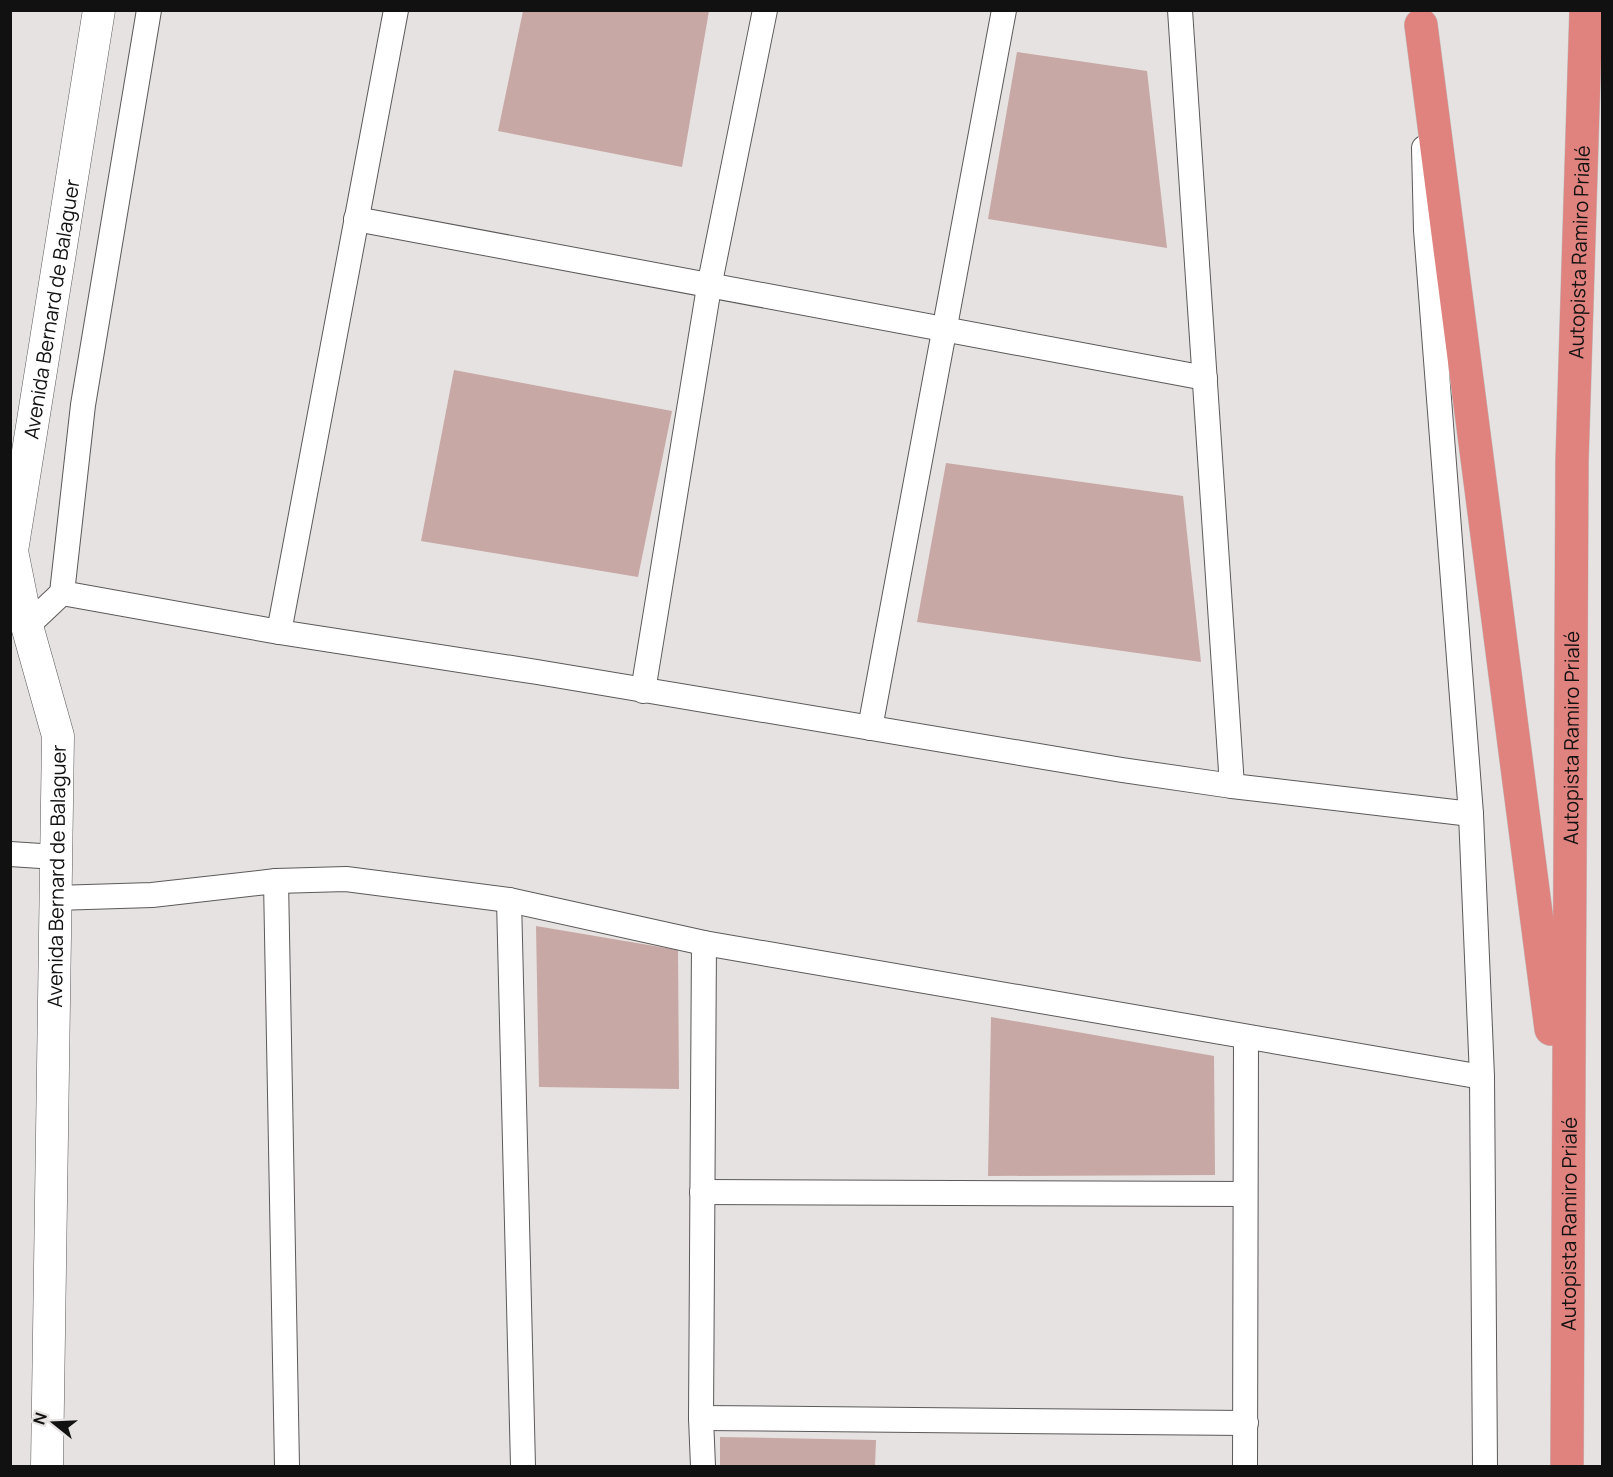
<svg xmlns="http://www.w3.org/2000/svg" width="1613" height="1477" font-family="Manrope,sans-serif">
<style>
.green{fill:#c7a8a4}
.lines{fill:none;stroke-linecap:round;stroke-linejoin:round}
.minor-casing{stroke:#5c5959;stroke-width:26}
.tertiary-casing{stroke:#5c5959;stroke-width:33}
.trunk-casing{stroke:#c1c1c1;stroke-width:34}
.minor{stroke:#fff;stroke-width:24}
.tertiary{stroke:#fff;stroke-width:32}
.trunk{stroke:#e0827e;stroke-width:33}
.labels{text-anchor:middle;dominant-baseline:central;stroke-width:4.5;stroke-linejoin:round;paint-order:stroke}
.street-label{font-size:20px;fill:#121111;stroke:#e6e2e1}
</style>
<rect width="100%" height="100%" fill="#e6e2e1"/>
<g class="green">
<polygon points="523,11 709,11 682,167 498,131"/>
<polygon points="1017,52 1147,71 1167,248 988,219"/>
<polygon points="454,370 672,411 638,577 421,541"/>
<polygon points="946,463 1183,496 1201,662 917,622"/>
<polygon points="536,926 678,950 679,1089 539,1087"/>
<polygon points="991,1017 1214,1056 1215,1175 988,1176"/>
<polygon points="720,1437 876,1440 875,1466 720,1466"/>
</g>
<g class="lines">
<g class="minor-casing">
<g id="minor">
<polyline points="1180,10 1232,786"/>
<polyline points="1424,148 1426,230 1471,814 1482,1077 1485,1466"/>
<polyline points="356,219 1205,378"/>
<polyline points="62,593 83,405 149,10"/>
<polyline points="27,626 62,593 279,632 537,672 1122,770 1232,786 1471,814"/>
<polyline points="279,632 396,10"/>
<polyline points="643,691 709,287 765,10"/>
<polyline points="870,728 1004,10"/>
<polyline points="10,854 56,857"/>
<polyline points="276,881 287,1466"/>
<polyline points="55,898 152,895 276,881 346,879 509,900 704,943 1482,1077"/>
<polyline points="509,900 523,1466"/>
<polyline points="702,1192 1245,1194"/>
<polyline points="701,1418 1246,1423"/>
<polyline points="703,1466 701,1418 704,943"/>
<polyline points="1245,1466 1246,1037"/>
</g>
</g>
<g class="tertiary-casing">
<g id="tertiary">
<path id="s1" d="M47 1466 58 736 27 626 12 551 99 10"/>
</g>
</g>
<g class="trunk-casing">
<g id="trunk">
<polyline points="1421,25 1551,1029"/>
<path id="s2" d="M1567 1466 1572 462 1586 10"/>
</g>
</g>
<use href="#minor" class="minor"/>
<use href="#tertiary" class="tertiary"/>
<use href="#trunk" class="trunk"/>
</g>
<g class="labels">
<g class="street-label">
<text stroke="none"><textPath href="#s2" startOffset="1214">Autopista Ramiro Prialé</textPath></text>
<text stroke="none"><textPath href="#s1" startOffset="1166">Avenida Bernard de Balaguer</textPath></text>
<text stroke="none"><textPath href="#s2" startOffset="728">Autopista Ramiro Prialé</textPath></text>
<text stroke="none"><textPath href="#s1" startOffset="590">Avenida Bernard de Balaguer</textPath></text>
<text stroke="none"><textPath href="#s2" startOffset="242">Autopista Ramiro Prialé</textPath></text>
</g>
</g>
<rect width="1613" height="1477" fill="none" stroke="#121111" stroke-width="24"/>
<g transform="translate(54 1423) rotate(288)" stroke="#e6e2e1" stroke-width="4.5" paint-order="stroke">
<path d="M0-4.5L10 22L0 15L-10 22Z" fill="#121111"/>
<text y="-9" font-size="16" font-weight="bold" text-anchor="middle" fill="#121111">N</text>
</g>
</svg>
